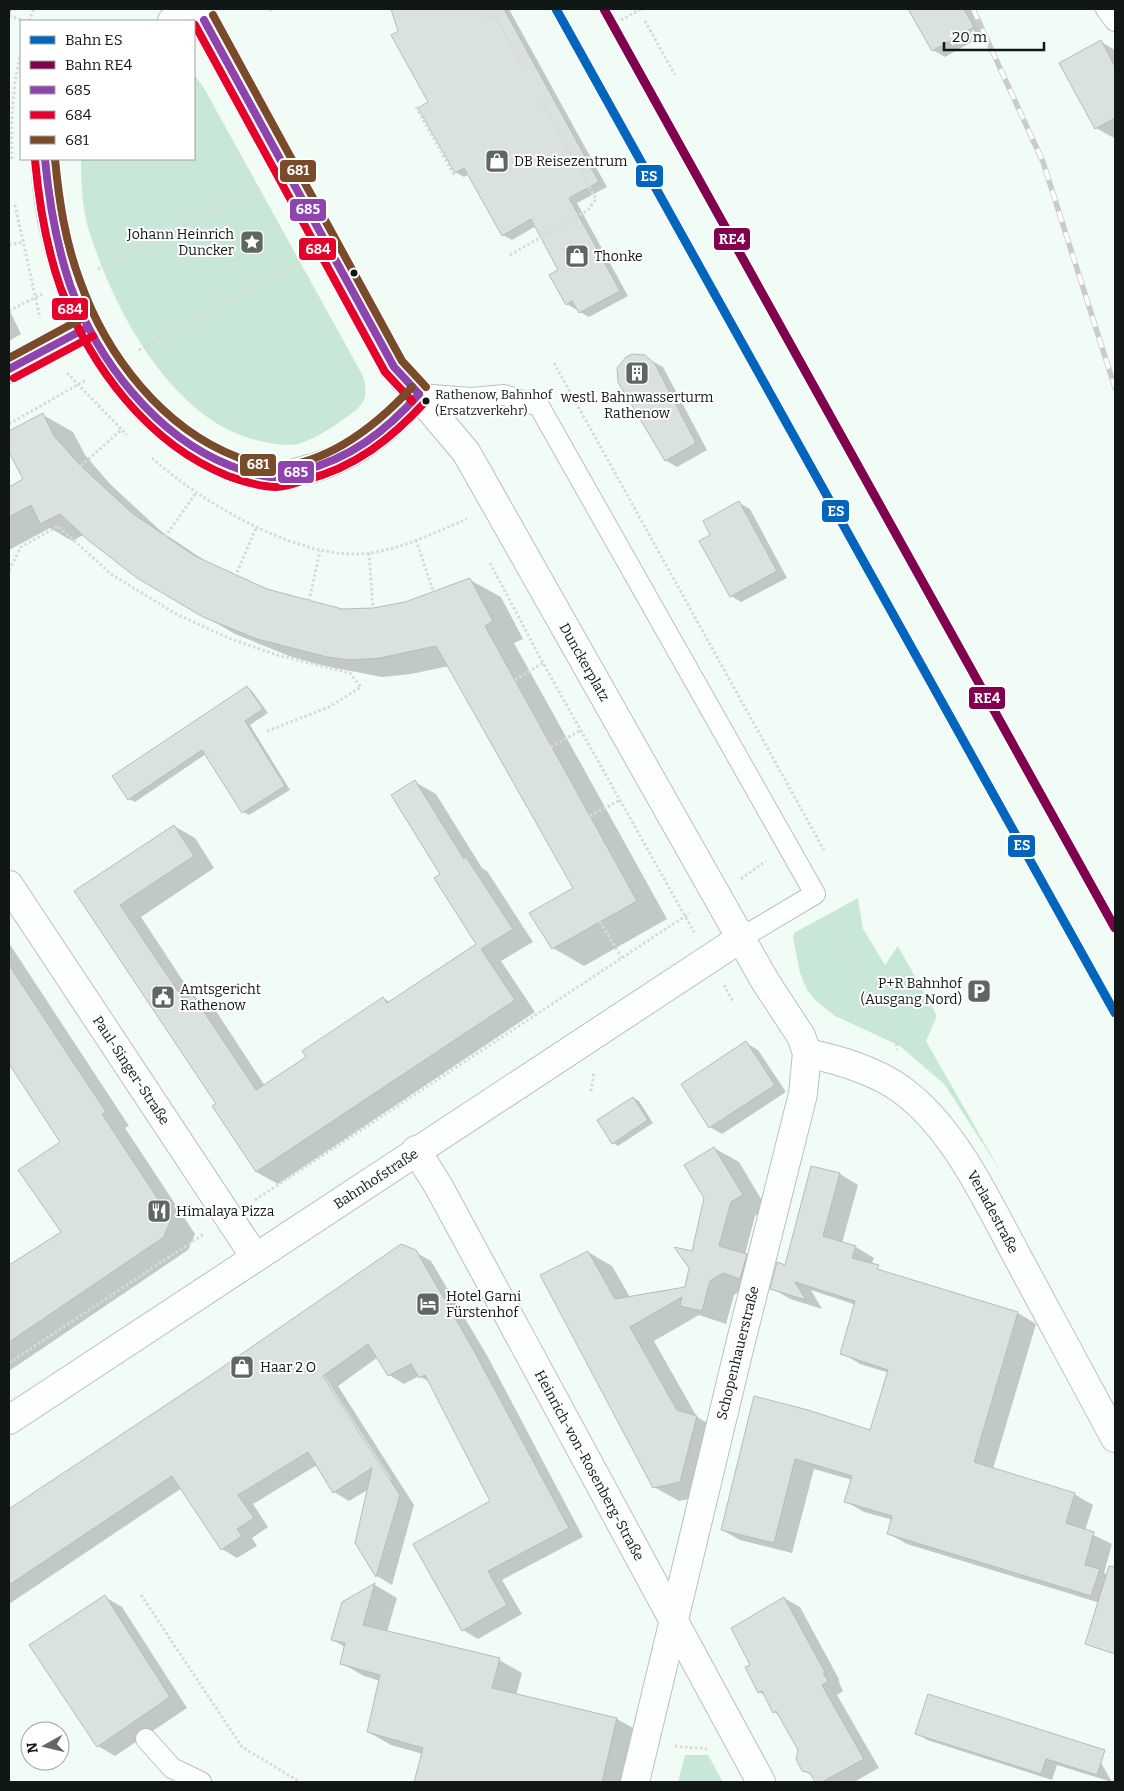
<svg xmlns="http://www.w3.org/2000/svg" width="1124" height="1791" font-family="Bitter,serif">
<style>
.green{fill:#c9e7d7}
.shadow{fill:#0003;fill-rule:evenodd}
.building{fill:#dae2de;stroke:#b6bdb9}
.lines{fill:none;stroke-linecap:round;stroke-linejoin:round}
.service-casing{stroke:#bac1bd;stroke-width:22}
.minor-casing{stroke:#bac1bd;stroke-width:30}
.path{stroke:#d8dad8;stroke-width:3;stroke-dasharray:2.5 2.5;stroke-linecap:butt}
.service{stroke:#fdfffe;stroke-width:20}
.minor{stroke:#fdfffe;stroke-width:28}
.rail-casing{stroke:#c9cccb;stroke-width:5.5}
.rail{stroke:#fff;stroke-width:4;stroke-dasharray:11;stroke-linecap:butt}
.bus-1-casing{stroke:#fff;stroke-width:11}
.bus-2-casing{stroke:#fff;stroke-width:11}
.bus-3-casing{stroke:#fff;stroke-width:11}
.bus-1{stroke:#8e44ad;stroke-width:8}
.bus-2{stroke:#e4002b;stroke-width:8}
.bus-3{stroke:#7a4b2a;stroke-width:8}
.rail-1-casing{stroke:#fff;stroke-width:12}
.rail-2-casing{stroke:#fff;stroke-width:12}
.rail-1{stroke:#0065bd;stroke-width:9}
.rail-2{stroke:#80004d;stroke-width:9}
.bus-dot{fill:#111714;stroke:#fff;stroke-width:2}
.labels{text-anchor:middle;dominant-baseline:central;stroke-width:4;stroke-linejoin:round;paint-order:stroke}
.bus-label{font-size:13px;fill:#111714;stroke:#fff;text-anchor:start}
.poi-label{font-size:14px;fill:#111714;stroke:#fff;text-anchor:start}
.street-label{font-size:14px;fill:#111714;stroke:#fff}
.line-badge{stroke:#fff;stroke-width:2}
.badge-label{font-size:14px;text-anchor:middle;font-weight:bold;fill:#fff}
</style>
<rect width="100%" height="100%" fill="#f2fcf7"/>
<g class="green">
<path d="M194 74 204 88 363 376C371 401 360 408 341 421 329 430 315 438 301 443 288 447 273 444 260 441 173 422 115 312 90 234 82 211 81 183 81 159H194Z"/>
<polygon points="858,898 863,929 885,965 898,946 937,1016 926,1041 1001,1172 945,1085 900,1046 835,1016 816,1001 807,990 800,973 793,937 794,933"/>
<polygon points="685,1755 708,1755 723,1782 678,1782"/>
</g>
<g class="shadow">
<polygon points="9,9 12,9 9,17"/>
<polygon points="392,9 509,9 607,187 577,203 628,296 589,317 580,312 578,308 575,309 567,304 560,270 536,226 512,240 503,235 469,174 464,177 455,172"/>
<polygon points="909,9 971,9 986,34 945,57 933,50"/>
<polygon points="1101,42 1115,50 1114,138 1096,128"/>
<polygon points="9,309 21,334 9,341"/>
<polygon points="650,360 663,367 707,450 677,467 665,460"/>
<polygon points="43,415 73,432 85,455 111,485 162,532 210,564 266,591 342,610 373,609 406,603 470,580 501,597 523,639 514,643 667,919 584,966 553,948 531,913 574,888 449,666 411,674 382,677 320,665 289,656 235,634 204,616 85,534 72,541 50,528 9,550 9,488 25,480 9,450 9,433"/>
<polygon points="739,503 750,509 787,578 741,602 731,596 712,535"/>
<polygon points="247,687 252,691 268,713 250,725 290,790 249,815 243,812 206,754 135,802 129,799"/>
<polygon points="415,782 436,794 482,868 487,871 533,942 501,961 535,1012 278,1184 256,1172 217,1104 76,891 174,826 195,838 214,868 141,917 193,996 214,1008 265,1086 308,1057 383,998 390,1002 477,944 441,875"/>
<polygon points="9,943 129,1126 125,1128 195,1234 188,1250 9,1371 9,1267 62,1232 62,1143 9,1062"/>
<polygon points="746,1043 758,1050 786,1092 722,1134 710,1127"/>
<polygon points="633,1098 639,1101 653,1123 618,1146 613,1143"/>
<polygon points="714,1148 739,1162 767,1209 755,1216 745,1254 771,1269 734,1295 726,1324 699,1315 654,1341 697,1417 721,1431 704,1496 679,1501 654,1487 588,1252 612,1266 630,1297 686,1288"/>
<polygon points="812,1167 840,1174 858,1185 842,1243 856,1247 874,1258 871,1265 894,1276 1018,1313 1036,1324 993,1469 1074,1494 1093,1505 1085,1531 1112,1544 1104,1573 1115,1579 1110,1606 907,1544 889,1534 893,1520 864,1512 845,1501 852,1480 814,1469 792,1553 740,1540 722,1530 755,1398 871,1432 889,1373 860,1364 842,1353 856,1305 811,1290 822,1309 790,1299 772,1288 786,1267"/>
<path d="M415 1252 431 1261 489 1359 583 1537 502 1580 522 1614 478 1639 463 1630 491 1502 430 1382 419 1376 404 1384 389 1375 378 1357 338 1386 414 1505 392 1585 377 1576 356 1543 369 1489 349 1501 334 1492 317 1465 253 1504 268 1527 252 1538 257 1546 237 1558 222 1549 182 1488 9 1604V1511L212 1377ZM321 1371 391 1479H388L319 1372Z"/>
<polygon points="375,1585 397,1598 387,1632 499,1660 522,1673 516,1695 617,1719 640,1732 628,1782 416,1781 423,1754 391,1745 368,1732 380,1681 364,1676 341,1663 345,1647 333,1640 343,1603"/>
<polygon points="105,1597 122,1607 187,1708 115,1756 98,1746"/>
<polygon points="784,1598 800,1607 840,1681 838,1680 843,1691 837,1695 879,1768 854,1782 817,1782 813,1776 803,1770 799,1750 780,1716 774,1712 766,1696 759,1692 751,1666"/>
<polygon points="1098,1607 1115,1612 1115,1654 1086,1644"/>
<polygon points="916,1733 1095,1752 1112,1782 1057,1765 1052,1780 927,1740"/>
</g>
<g class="building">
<polygon points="391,9 504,9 599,182 569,198 620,291 579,313 572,301 566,305 549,275 558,270 531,219 502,236 464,168 455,173 418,108 428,102 391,35 398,31"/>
<polygon points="908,9 964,9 974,27 932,51"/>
<polygon points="1101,40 1115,67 1115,118 1095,129 1059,63"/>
<polygon points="632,354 645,355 655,364 696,443 665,461 618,382 617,368 626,357"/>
<polygon points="43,413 54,436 81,466 132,513 195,556 267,589 342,609 373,608 405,602 470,578 493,621 485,626 637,901 552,949 529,913 573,888 436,646 380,658 351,660 327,657 257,639 203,617 137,578 88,540 60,514 40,524 31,505 9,517 9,487 23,479 9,452 9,431"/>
<polygon points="739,501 777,571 730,597 699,541 710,535 703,521"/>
<polygon points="247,686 263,709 245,721 285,786 242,813 202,750 128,800 112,776"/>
<polygon points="415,780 464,859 466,857 513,929 481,949 515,1000 256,1172 212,1106 216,1104 74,891 174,825 194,856 120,905 184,1000 192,994 256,1090 306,1057 302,1051 383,997 387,1003 476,944 434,878 440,874 391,795"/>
<polygon points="9,965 106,1112 102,1114 171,1219 164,1237 9,1342 9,1265 61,1232 18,1170 60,1142 9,1064"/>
<polygon points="746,1041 775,1085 709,1128 681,1084"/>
<polygon points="633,1097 648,1120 612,1144 597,1120"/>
<polygon points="714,1147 743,1195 731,1202 719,1246 747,1254 740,1279 723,1273 710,1281 702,1311 680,1306 682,1297 630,1327 677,1410 697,1416 680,1482 653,1488 540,1275 588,1251 615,1299 685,1287 689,1268 674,1247 692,1251 704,1198 684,1165"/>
<polygon points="811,1166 840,1173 823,1236 856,1246 852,1258 879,1265 877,1269 1018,1312 974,1462 1075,1493 1066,1523 1094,1532 1085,1565 1100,1569 1091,1596 887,1534 892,1516 844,1502 852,1476 795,1459 774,1543 721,1530 754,1396 808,1410 870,1430 888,1370 840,1354 855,1301 795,1282 806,1300 770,1289 777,1262 785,1265"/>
<polygon points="401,1244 416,1250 473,1349 569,1528 488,1571 507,1605 462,1631 413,1544 490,1501 425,1375 419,1378 411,1364 388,1376 368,1344 323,1376 400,1495 376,1577 355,1543 372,1468 333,1493 308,1452 238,1495 254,1518 237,1529 242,1536 221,1550 172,1476 9,1585 9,1509 211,1375"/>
<polygon points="1109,1566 1115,1567 1115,1654 1085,1644"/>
<polygon points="375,1583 363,1625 500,1658 492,1688 617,1718 602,1782 414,1782 423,1748 367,1732 380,1675 340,1664 345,1643 331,1640 342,1602"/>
<polygon points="105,1595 170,1697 97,1747 29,1645"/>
<polygon points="784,1597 826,1674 823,1673 828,1681 822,1685 864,1759 822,1782 815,1782 810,1773 802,1771 796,1759 798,1750 776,1711 773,1713 762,1691 758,1693 745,1667 750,1665 731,1628"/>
<polygon points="928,1694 1105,1750 1097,1775 1046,1759 1041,1774 915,1734"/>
</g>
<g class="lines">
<g class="service-casing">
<g id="service">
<polyline points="1106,9 1115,21"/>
<polyline points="419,394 471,398 504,395 539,406 815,894 741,938"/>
<polyline points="146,1739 172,1768 201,1782"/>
</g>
</g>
<g class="minor-casing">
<g id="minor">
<path id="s1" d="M200 9 204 20 222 54 394 367 466 452 765 981 801 1036 807 1053 803 1094 738 1353 635 1782"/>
<polyline points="172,21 204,20"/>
<path d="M45 159C49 270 104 396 204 453 221 463 255 477 275 477 282 477 291 474 298 472 348 462 386 432 419 394"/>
<polyline points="9,369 88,327"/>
<path id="s2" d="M9 885 255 1257"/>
<path id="s3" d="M807 1053C839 1060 875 1070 902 1090 955 1129 987 1201 1018 1258 1050 1318 1083 1378 1115 1438"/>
<path id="s4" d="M416 1150 439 1187 761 1782"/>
<path id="s5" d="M9 1420 741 938"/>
</g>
</g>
<g class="path">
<polyline points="270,9 271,11"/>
<polyline points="9,16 25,21"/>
<polyline points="621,20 641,9"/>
<polyline points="29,21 34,9"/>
<polyline points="486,21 495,16 525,70"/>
<polyline points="645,21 675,75"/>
<polyline points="416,107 454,175"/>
<path d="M12 159C11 123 12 88 21 53"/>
<polyline points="15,205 40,318"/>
<polyline points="9,245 23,242"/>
<polyline points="510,255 588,210 596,199 541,99"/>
<polyline points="98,269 260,188"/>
<polyline points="9,311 42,294"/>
<polyline points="139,350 300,262"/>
<polyline points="554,363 824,850"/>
<polyline points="67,373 127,435"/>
<polyline points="9,424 86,380"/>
<path d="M152 458C201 502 302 563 370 553 404 548 436 532 467 519"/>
<polyline points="81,466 121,430"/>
<polyline points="165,537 196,493"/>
<polyline points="416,540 434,593"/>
<polyline points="369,553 373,608"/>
<polyline points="490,563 543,663 694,932"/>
<polyline points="9,570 21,547 58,526 111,574 178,615 231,639 277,655 350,673 361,687 329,707 265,732"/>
<polyline points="235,577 256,528"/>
<polyline points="309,601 320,551"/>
<polyline points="515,680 543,663"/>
<polyline points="551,747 581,730"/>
<polyline points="590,816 620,800"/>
<polyline points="741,879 766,861"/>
<polyline points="828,916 896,1041 897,1050"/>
<polyline points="600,922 622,958"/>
<polyline points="724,985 733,1002"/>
<polyline points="591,1091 594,1072"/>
<polyline points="255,1200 690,913"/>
<polyline points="9,1363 204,1234"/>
<polyline points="141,1595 242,1747 300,1782"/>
<polyline points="675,1746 707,1749"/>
</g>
<use href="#service" class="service"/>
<use href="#minor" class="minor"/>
<g class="rail-casing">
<polyline id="rail" points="973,9 1043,162 1115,388"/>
</g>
<use href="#rail" class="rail"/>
<g class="bus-1-casing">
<g id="bus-1">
<polyline points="204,20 394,367 419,394"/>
<path d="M45 159C49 202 56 243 70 285 97 360 155 436 231 466 245 471 260 477 275 477 284 477 293 473 301 471 350 459 386 431 419 394"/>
<polyline points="9,369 88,327"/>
</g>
</g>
<g class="bus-2-casing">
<g id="bus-2">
<polyline points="195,25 385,372 412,401"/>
<path d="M35 160C39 204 46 247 61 289 91 367 148 444 228 476 243 481 260 487 276 487 286 487 296 483 305 480 355 468 392 438 426 401"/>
<polyline points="14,378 93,336"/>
</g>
</g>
<g class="bus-3-casing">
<g id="bus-3">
<polyline points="213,15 402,361 426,387"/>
<path d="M55 159C59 201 65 241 80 281 106 355 162 428 237 457 249 462 264 468 277 467 331 462 377 425 412 387"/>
<polyline points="9,358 83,318"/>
</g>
</g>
<use href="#bus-1" class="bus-1"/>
<use href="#bus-2" class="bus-2"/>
<use href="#bus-3" class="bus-3"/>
<g class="rail-1-casing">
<polyline id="rail-1" points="556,9 1115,1013"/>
</g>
<g class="rail-2-casing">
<polyline id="rail-2" points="604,9 1115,928"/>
</g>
<use href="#rail-1" class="rail-1"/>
<use href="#rail-2" class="rail-2"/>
</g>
<defs>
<g id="shop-square" transform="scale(1.25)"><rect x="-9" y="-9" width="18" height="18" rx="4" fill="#606763" stroke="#fff"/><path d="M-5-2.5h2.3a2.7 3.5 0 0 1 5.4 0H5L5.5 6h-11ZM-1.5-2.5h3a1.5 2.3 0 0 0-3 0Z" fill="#fff"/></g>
<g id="sight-square" transform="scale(1.25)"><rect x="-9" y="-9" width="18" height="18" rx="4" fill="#606763" stroke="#fff"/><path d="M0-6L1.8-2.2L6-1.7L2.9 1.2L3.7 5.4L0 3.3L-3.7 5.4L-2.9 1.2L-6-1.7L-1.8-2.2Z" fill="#fff"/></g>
<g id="building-square" transform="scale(1.25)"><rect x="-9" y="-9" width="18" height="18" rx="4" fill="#606763" stroke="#fff"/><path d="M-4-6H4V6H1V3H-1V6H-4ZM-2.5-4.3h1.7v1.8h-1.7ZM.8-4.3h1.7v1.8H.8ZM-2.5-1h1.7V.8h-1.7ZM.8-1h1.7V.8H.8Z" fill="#fff"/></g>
<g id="parking-square" transform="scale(1.25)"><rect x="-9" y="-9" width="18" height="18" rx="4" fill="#606763" stroke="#fff"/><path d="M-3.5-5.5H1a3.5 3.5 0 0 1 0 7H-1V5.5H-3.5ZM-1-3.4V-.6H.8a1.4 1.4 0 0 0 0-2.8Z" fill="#fff"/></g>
<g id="civic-square" transform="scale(1.25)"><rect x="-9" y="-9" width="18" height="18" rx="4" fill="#606763" stroke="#fff"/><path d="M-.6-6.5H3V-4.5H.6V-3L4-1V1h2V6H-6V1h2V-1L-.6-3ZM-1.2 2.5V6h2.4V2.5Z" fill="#fff"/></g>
<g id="restaurant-square" transform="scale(1.25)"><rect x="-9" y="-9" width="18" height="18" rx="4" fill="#606763" stroke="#fff"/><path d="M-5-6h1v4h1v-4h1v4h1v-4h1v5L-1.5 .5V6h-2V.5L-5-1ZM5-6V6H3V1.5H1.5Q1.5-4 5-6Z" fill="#fff"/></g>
<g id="hotel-square" transform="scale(1.25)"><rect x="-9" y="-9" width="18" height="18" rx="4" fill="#606763" stroke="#fff"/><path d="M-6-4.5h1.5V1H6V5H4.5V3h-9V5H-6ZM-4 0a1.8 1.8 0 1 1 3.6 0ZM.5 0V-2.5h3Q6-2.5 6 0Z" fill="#fff"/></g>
</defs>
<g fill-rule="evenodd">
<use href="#shop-square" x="497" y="161"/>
<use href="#sight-square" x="252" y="242"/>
<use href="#shop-square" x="577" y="256"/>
<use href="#building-square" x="637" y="373"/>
<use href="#parking-square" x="979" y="991"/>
<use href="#civic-square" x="163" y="997"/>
<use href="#restaurant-square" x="159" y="1211"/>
<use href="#hotel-square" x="428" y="1304"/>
<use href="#shop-square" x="242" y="1367"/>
</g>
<g class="bus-dot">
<circle cx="354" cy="273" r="4.5"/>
<circle cx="426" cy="401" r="4.5"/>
</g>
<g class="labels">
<g class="bus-label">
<text x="435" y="394">Rathenow, Bahnhof<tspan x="435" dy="16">(Ersatzverkehr)</tspan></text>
</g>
<g class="poi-label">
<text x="514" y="161">DB Reisezentrum</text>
<text x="234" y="234" text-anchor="end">Johann Heinrich<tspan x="234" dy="16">Duncker</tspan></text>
<text x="594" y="256">Thonke</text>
<text x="637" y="397" text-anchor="middle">westl. Bahnwasserturm<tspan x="637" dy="16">Rathenow</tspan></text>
<text x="962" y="983" text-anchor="end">P+R Bahnhof<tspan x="962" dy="16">(Ausgang Nord)</tspan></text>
<text x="180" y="989">Amtsgericht<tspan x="180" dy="16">Rathenow</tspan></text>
<text x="176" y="1211">Himalaya Pizza</text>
<text x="446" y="1296">Hotel Garni<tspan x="446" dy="16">Fürstenhof</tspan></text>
<text x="260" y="1367">Haar 2 O</text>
</g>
<g class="street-label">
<text stroke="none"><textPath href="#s1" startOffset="760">Dunckerplatz</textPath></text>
<text stroke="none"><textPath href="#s2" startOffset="222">Paul-Singer-Straße</textPath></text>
<text stroke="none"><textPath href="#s5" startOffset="439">Bahnhofstraße</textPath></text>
<text stroke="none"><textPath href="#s3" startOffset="256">Verladestraße</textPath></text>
<text transform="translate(738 1353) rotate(-76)">Schopenhauerstraße</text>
<text stroke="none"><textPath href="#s4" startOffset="360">Heinrich-von-Rosenberg-Straße</textPath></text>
</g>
</g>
<g class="line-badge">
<rect x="279" y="159" width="38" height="24" rx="5" fill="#7a4b2a"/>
<rect x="635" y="164" width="29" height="24" rx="5" fill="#0065bd"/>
<rect x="289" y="198" width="38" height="24" rx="5" fill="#8e44ad"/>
<rect x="713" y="227" width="38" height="24" rx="5" fill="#80004d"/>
<rect x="298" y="237" width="39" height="24" rx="5" fill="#e4002b"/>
<rect x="51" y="297" width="38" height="24" rx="5" fill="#e4002b"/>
<rect x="239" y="453" width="38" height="24" rx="5" fill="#7a4b2a"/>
<rect x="277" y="460" width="38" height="24" rx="5" fill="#8e44ad"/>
<rect x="821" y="499" width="29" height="24" rx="5" fill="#0065bd"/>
<rect x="968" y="686" width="38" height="24" rx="5" fill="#80004d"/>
<rect x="1007" y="834" width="29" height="24" rx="5" fill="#0065bd"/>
</g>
<g class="badge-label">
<text x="298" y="175">681</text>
<text x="649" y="181">ES</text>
<text x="308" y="214">685</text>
<text x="732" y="244">RE4</text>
<text x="318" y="254">684</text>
<text x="70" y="314">684</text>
<text x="258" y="469">681</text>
<text x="296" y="477">685</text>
<text x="836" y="516">ES</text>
<text x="987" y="703">RE4</text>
<text x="1022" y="850">ES</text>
</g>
<rect width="1124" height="1791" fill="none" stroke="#111714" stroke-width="20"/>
<rect x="20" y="20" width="175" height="140" fill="#ffffff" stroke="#a0a2a1"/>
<rect x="30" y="36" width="25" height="8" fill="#0065bd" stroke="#a0a2a1"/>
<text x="65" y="45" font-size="15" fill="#111714">Bahn ES</text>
<rect x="30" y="61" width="25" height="8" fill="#80004d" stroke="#a0a2a1"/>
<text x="65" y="70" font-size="15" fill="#111714">Bahn RE4</text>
<rect x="30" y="86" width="25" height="8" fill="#8e44ad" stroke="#a0a2a1"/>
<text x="65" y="95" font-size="15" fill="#111714">685</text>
<rect x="30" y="111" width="25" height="8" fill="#e4002b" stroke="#a0a2a1"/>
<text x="65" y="120" font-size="15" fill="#111714">684</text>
<rect x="30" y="136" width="25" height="8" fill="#7a4b2a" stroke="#a0a2a1"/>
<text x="65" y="145" font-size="15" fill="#111714">681</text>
<g transform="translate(45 1746) rotate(262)"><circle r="24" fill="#ffffff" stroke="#a0a2a1"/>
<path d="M0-4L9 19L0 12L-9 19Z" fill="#606763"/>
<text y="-8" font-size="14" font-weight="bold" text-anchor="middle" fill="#111714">N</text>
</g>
<path d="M944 42v8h100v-8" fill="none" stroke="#111714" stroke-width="2.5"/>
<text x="952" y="42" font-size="15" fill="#111714" stroke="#ffffff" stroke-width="4" paint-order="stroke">20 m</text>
</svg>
